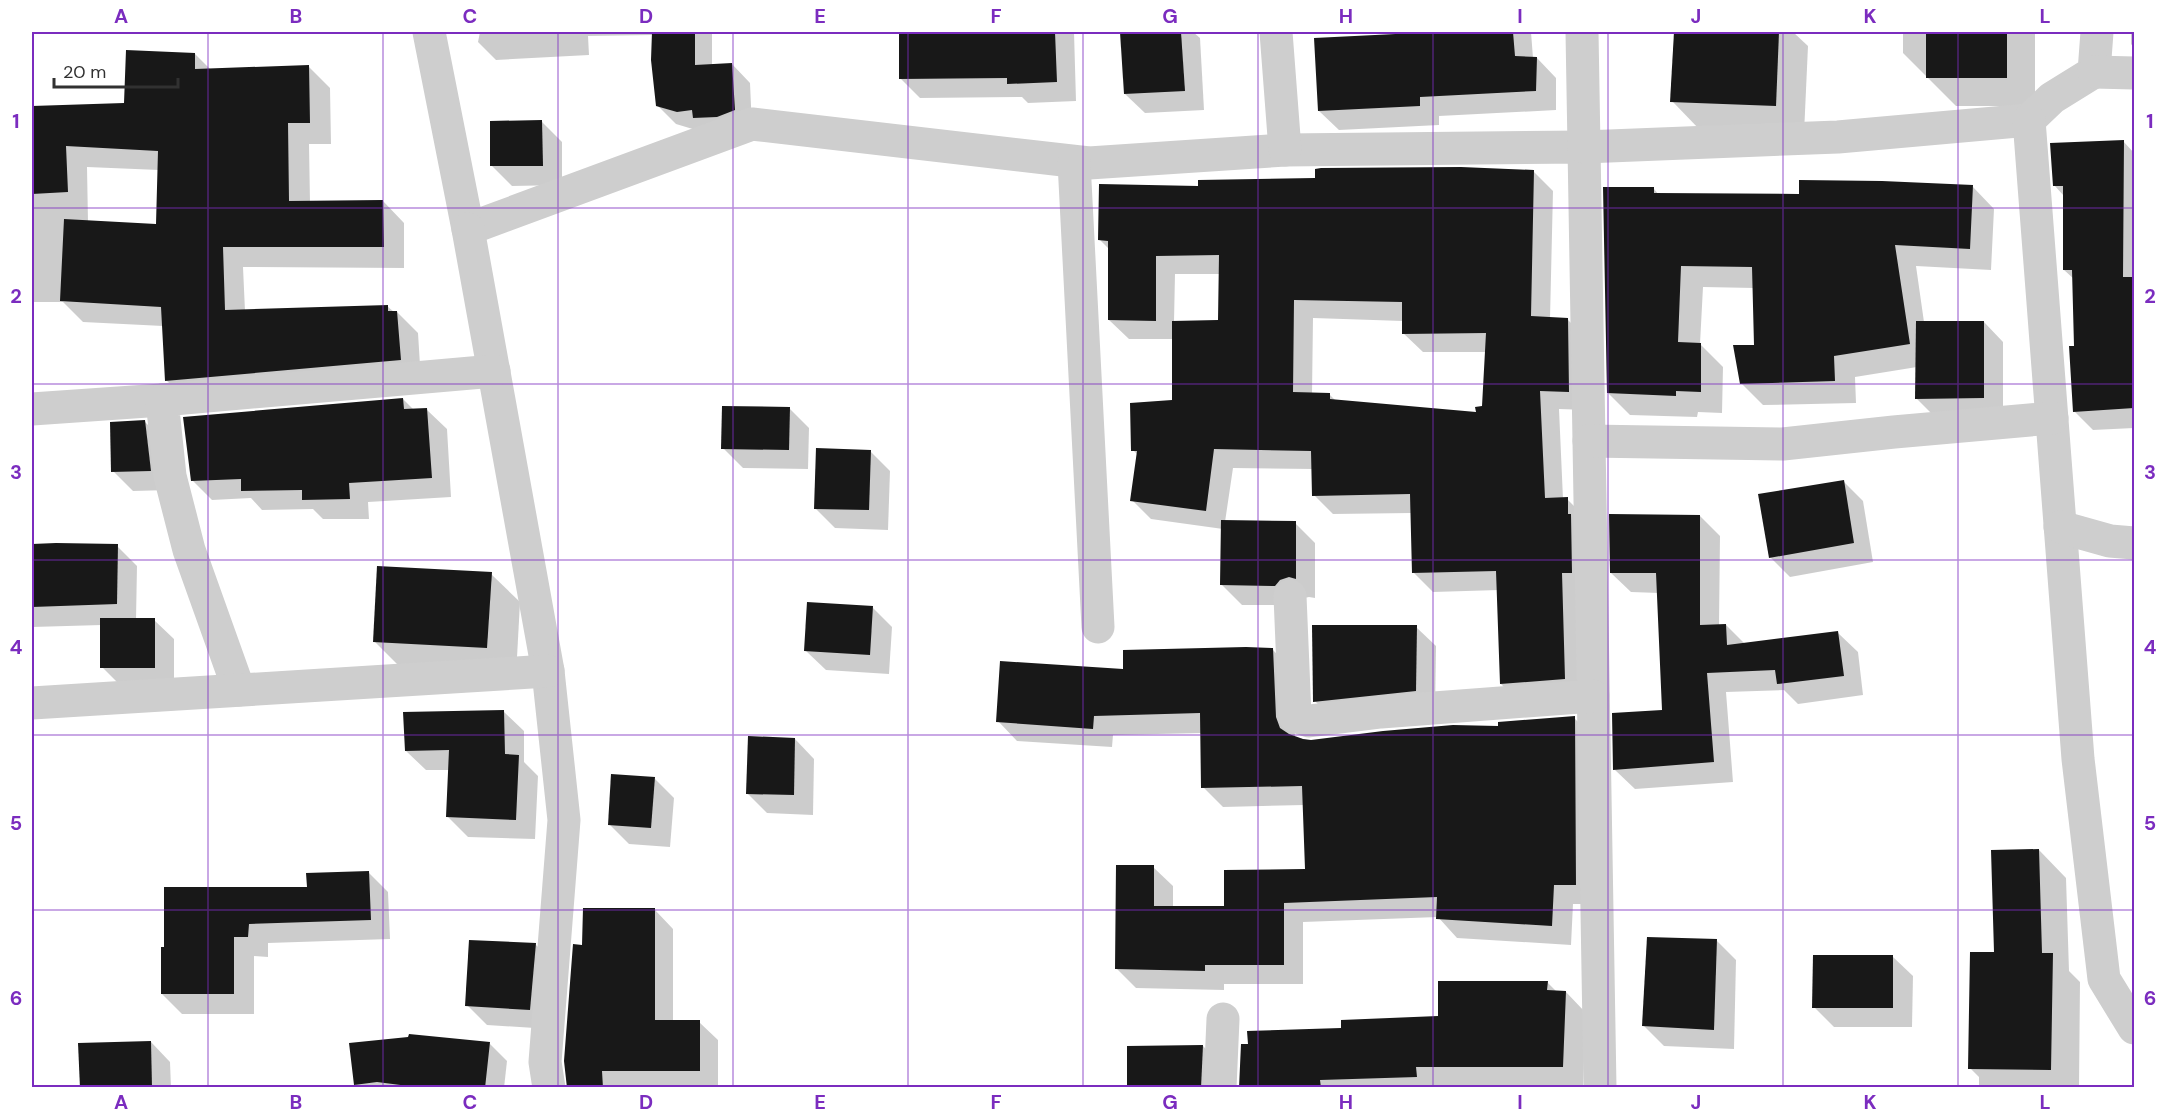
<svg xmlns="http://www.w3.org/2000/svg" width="2166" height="1119" font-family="'DM Sans',sans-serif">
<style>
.shadow{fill:#0003;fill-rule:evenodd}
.building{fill:#181818;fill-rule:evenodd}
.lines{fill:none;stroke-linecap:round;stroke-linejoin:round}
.minor{stroke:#cecece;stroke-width:33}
.grid{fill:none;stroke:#7b2cbf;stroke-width:1.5;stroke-opacity:0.55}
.neatline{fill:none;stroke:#7b2cbf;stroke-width:2}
.grid-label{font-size:20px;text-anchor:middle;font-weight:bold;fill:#7b2cbf}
</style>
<rect width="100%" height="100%" fill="#fff"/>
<g class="shadow">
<polygon points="480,32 712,32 712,65 732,64 750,83 752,128 696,130 676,124 658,106 653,35 588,36 589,55 496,60 478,42"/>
<polygon points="900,32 1074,32 1076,101 1028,103 1022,97 920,98 900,78"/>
<polygon points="1121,32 1193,32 1200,38 1204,110 1145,113 1125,94"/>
<polygon points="1449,32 1531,32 1533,58 1537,58 1556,78 1556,110 1439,116 1439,125 1339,130 1319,111"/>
<polygon points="1675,32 1793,32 1808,46 1804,134 1700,130 1672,101"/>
<polygon points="1903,32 2035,32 2035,106 1956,106 1903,53"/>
<polygon points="2131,32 2134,32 2134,48 2131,44"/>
<path d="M195 54 211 70 309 67 330 88 331 144H309L310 202 383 201 404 223V268L243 267 245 311 387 306 394 312H397L418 333 421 381 188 401 166 380 163 326 83 322 63 302H32V108L125 105ZM87 167 159 170 158 226 88 222Z"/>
<polygon points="542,122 562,142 562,185 512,186 492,166"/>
<polygon points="2123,141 2134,153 2134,428 2093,430 2074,411 2076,347 2074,279 2064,270 2064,196 2054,185"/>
<path d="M1534 172 1553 191 1550 319 1568 320 1587 339 1588 410 1559 409 1563 499H1567L1586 518 1584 698 1520 703 1501 684 1499 590 1433 592 1414 573 1412 513 1333 514 1314 495 1313 469 1233 468 1225 522 1295 523 1315 543V598L1309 597 1300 599 1295 605H1242L1222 585 1223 529 1151 519 1132 500 1138 455 1133 450 1174 402 1173 339H1129L1109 320 1110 250 1100 240 1200 187ZM1175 274H1220L1219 322H1174ZM1313 318 1403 321V333L1423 352H1486L1483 408 1477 414 1336 401 1330 395 1312 394Z"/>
<polygon points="1973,187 1994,209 1991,270 1916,266 1924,322 1984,322 2003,342 2003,418 1936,418 1916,398 1917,367 1855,377 1856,403 1763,405 1741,383 1755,347 1754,288 1703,287 1700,344 1723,367 1722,413 1698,412 1697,417 1630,415 1608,393 1654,189 1659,195 1800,196"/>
<polygon points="403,399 414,410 427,410 447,429 451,497 368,502 369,519 323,519 313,509 262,510 251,498 212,500 192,480"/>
<polygon points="789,408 809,428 808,469 743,468 723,448"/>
<polygon points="145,422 164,441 170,490 133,491 113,471"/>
<polygon points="870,451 890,471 888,530 835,528 815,508"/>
<polygon points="1843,481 1863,501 1873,562 1790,577 1770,557"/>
<polygon points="1700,516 1720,536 1719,625 1726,625 1745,644 1838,633 1858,652 1863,695 1798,704 1784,690 1726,692 1733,782 1635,789 1615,770 1663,711 1659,593 1631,592 1611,573"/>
<polygon points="32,546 117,546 137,566 136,620 154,620 174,639 174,687 122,687 102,667 102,625 32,627"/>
<polygon points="491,574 520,602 516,676 403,670 374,641"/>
<polygon points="872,607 892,627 889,674 826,670 806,651"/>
<polygon points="1416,627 1436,646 1435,710 1334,721 1315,701"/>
<polygon points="1273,650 1292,670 1295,737 1311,741 1499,727 1574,718 1594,737 1595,904 1573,904 1571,945 1457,938 1438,917 1303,922 1303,984 1224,984 1224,990 1136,988 1117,969 1153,867 1173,886 1173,908 1226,908 1306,871 1304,805 1223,807 1203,787 1202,733 1113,735 1112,747 1017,741 998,721 1125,670"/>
<polygon points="504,712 524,731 524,762 538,776 535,839 468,837 448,817 450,770 426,770 406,751"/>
<polygon points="795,739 814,759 813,815 767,813 747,793"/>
<polygon points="654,778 674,798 670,847 629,844 609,824"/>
<polygon points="2039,850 2066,878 2069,971 2080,982 2079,1088 1979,1088 1979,1077 1970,1068 1995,954"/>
<polygon points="368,872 388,892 390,939 268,943 268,957 254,956 254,1014 182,1014 162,994 163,949 308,888"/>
<polygon points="655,910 673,929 673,1022 699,1022 718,1040 718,1088 569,1088 583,946"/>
<polygon points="1717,941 1736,960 1734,1049 1664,1046 1644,1026"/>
<polygon points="535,944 555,964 550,1029 487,1025 467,1005"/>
<polygon points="1893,957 1913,976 1912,1027 1834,1027 1814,1007"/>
<polygon points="1547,982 1557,992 1566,992 1585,1012 1583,1088 1520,1088 1520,1085 1239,1088 1342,1030 1440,1018"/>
<polygon points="151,1042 170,1062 171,1088 122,1088"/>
<polygon points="489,1043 507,1061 504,1088 356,1088 351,1044"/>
<polygon points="1203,1046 1222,1066 1221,1088 1129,1088"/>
<polygon points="32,1085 63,1086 64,1088 32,1088"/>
</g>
<g class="building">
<polygon points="652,32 695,32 695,65 732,63 735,110 717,117 693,118 692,110 677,112 656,106 651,60"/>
<polygon points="899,32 1055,32 1057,82 1007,84 1007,78 899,79"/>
<polygon points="1120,32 1181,32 1185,91 1124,94"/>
<polygon points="1436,32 1513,32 1515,56 1537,57 1536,91 1420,97 1420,106 1318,111 1314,38"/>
<polygon points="1674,32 1779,32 1776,106 1670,102"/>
<rect x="1926" y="32" width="81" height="46"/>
<polygon points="126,50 195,53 195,69 309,65 310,123 288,123 289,201 383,200 384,247 223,247 225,310 388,305 388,311 397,311 401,360 165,381 161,307 60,301 64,219 156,224 158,151 66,146 68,192 32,194 32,106 124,103"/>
<polygon points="542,120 543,166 490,166 490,121"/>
<polygon points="2124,140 2123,277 2134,277 2134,408 2073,412 2069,346 2074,346 2072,270 2063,270 2063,186 2053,186 2050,143"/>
<path d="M1461 167 1534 170 1531 316 1568 318 1569 392 1540 391 1545 498 1568 497V514H1571L1572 573H1562L1565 679 1500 684 1496 571 1412 573 1410 494 1312 496 1311 451 1214 449 1206 511 1130 501 1137 451H1131L1130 403 1172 400V321L1218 320 1219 255 1156 256V321L1108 320V241L1098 240 1099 184 1198 186V180L1315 178V169L1321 168ZM1294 300 1402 302V334L1486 333 1482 406 1475 407 1476 412 1330 399V393L1293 392Z"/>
<polygon points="1799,180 1882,181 1973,185 1970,249 1895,245 1910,344 1834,356 1835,381 1740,384 1733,345 1754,345 1752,267 1681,266 1678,342 1701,343 1701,392 1676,391 1676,396 1607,393 1603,187 1654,187 1654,193 1799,194"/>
<polygon points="1916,321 1984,321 1984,398 1915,399"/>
<polygon points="403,398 404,409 427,408 432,478 349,483 350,499 302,500 302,490 241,491 241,479 191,481 183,417"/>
<polygon points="722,406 790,407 789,450 721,449"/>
<polygon points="145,420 151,471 111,472 110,422"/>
<polygon points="816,448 871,450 869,510 814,509"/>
<polygon points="1844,480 1854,543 1769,558 1758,494"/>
<polygon points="1609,514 1700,515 1700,625 1726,624 1727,645 1838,631 1844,676 1777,684 1775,670 1707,673 1714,762 1613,770 1612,713 1662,710 1656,573 1610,573"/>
<polygon points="1221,520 1296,521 1296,579 1289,577 1280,580 1275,586 1220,585"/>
<polygon points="56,543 118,544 117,604 32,607 32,544"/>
<polygon points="377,566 492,572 487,648 373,642"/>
<polygon points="807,602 873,606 870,655 804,651"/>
<rect x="100" y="618" width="55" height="50"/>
<polygon points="1312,625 1417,625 1416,691 1313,702"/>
<polygon points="1246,647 1273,648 1276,717 1280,728 1289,734 1303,739 1311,740 1383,731 1453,725 1498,726 1498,722 1575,716 1576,885 1554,885 1552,926 1436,919 1437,897 1284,903 1284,965 1205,965 1205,971 1115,969 1116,865 1154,865 1154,906 1224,906 1224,870 1305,869 1302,786 1201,788 1200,713 1094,716 1093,729 996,722 1000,661 1123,669 1123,650"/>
<polygon points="504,710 505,754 519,755 516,820 446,817 449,750 405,751 403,712"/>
<polygon points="748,736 795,738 794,795 746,794"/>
<polygon points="611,774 655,777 651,828 608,825"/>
<polygon points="2039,849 2042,953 2053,953 2051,1070 1968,1069 1970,952 1994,952 1991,850"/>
<polygon points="369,871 371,920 249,924 248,937 234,937 234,994 161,994 161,947 164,947 164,887 307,887 306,873"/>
<polygon points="583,908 655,908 655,1020 700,1020 700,1071 602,1071 603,1088 567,1088 564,1061 573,944 582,945"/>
<polygon points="1647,937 1717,939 1714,1030 1642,1026"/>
<polygon points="469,940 536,943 530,1010 465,1006"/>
<polygon points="1813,955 1893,955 1893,1008 1812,1008"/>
<polygon points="1438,981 1548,981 1547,990 1566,991 1563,1067 1416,1067 1417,1077 1320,1080 1321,1088 1239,1088 1241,1044 1248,1044 1247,1031 1341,1028 1341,1020 1438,1016"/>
<polygon points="409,1034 490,1042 485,1088 424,1088 377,1082 354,1085 349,1043 408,1037"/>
<polygon points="151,1041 152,1088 80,1088 78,1043"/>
<polygon points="1203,1045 1201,1088 1127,1088 1127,1046"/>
</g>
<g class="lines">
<g class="minor">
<polyline points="429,32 468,229 752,124 1089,163 1285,150 1584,147 1600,1088"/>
<polyline points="1276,32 1285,150"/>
<polyline points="1582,32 1584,147 1838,137 2029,120 2052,98 2094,72 2097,32"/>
<polyline points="2094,72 2134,73"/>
<polyline points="2029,120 2078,759 2104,979 2134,1028"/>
<polyline points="1074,162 1098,627"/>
<polyline points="468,229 548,671 564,820 545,1062 549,1088"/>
<polyline points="32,409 162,400"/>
<polyline points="1589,441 1783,444 1894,432 2052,418"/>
<polyline points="2060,527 2110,541 2134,543"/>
<polyline points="1290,596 1295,716 1309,721 1381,712 1593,696"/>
<polyline points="239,690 189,550 170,476 162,400 494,371"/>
<polyline points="32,703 548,671"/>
<polyline points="1220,1088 1223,1019"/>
</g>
</g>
<path class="grid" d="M208 32V1088M383 32V1088M558 32V1088M733 32V1088M908 32V1088M1083 32V1088M1258 32V1088M1433 32V1088M1608 32V1088M1783 32V1088M1958 32V1088M32 208H2134M32 384H2134M32 560H2134M32 735H2134M32 910H2134"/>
<rect width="2166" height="1119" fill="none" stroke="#ffffff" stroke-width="66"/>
<path d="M54 78v9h124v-9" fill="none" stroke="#313131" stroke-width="3"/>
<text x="63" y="78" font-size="18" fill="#313131" stroke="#ffffff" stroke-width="4.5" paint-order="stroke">20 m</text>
<rect x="33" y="33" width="2100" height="1053" class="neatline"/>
<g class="grid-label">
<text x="121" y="23">A</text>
<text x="296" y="23">B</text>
<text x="470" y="23">C</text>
<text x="646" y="23">D</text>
<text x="820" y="23">E</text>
<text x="996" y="23">F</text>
<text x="1170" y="23">G</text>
<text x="1346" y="23">H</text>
<text x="1520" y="23">I</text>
<text x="1696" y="23">J</text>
<text x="1870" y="23">K</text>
<text x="2045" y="23">L</text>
<text x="16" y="128">1</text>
<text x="2150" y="128">1</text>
<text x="16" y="303">2</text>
<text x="2150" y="303">2</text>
<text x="16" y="479">3</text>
<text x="2150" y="479">3</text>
<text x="16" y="654">4</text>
<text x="2150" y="654">4</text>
<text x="16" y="830">5</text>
<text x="2150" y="830">5</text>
<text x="16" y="1005">6</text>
<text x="2150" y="1005">6</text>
<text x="121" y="1109">A</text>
<text x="296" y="1109">B</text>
<text x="470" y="1109">C</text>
<text x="646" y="1109">D</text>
<text x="820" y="1109">E</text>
<text x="996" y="1109">F</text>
<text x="1170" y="1109">G</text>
<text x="1346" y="1109">H</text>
<text x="1520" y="1109">I</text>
<text x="1696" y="1109">J</text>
<text x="1870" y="1109">K</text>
<text x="2045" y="1109">L</text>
</g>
</svg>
